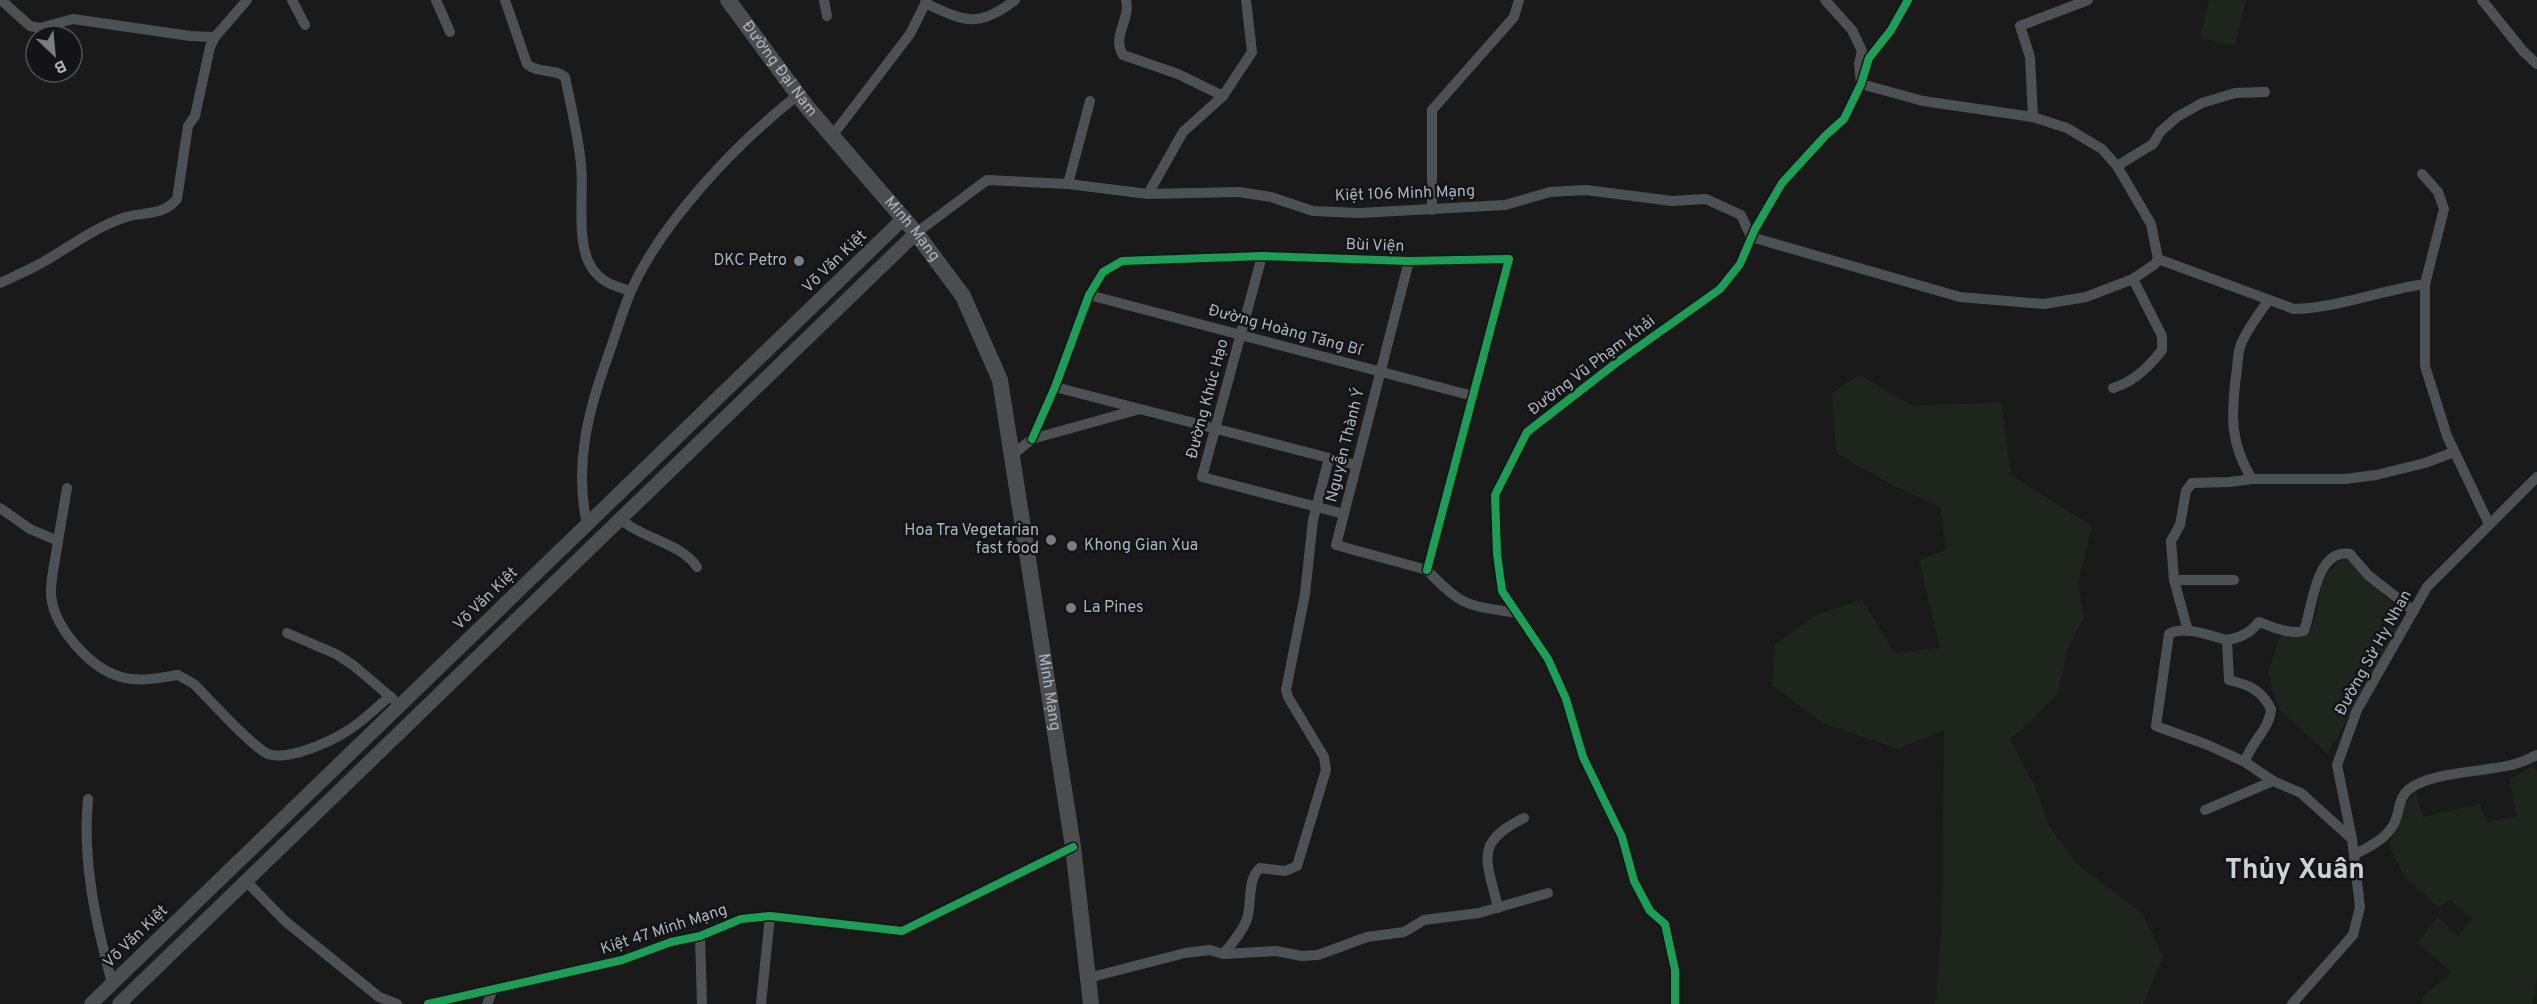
<svg xmlns="http://www.w3.org/2000/svg" width="2537" height="1004" font-family="Overpass,sans-serif">
<style>
.green{fill:#1e251d}
.lines{fill:none;stroke-linecap:round;stroke-linejoin:round}
.minor{stroke:#4e5153;stroke-width:10}
.major{stroke:#4c4d4f;stroke-width:14}
.highway{stroke:#4b4d50;stroke-width:16}
.cycleway-casing{stroke:#141416;stroke-width:11}
.cycleway{stroke:#1a9f57;stroke-width:8}
.poi-dot{fill:#787e83;stroke:#141416;stroke-width:2}
.labels{text-anchor:middle;dominant-baseline:central;stroke-width:5;stroke-linejoin:round;paint-order:stroke}
.street-label{font-size:16px;fill:#abb4bc;stroke:#141416}
.poi-label{font-size:16px;fill:#abb4bc;stroke:#141416;text-anchor:end}
.town-label{font-size:28px;font-weight:bold;fill:#ccd2d7;stroke:#141416}
</style>
<rect width="100%" height="100%" fill="#1a1a1a"/>
<g class="green">
<polygon points="2209,0 2246,0 2235,46 2200,38"/>
<polygon points="1859,375 1913,406 2001,402 2011,475 2092,526 2078,581 2084,618 2068,647 2058,693 2034,718 2010,739 2036,788 2048,824 2076,863 2143,914 2163,956 2143,1004 1933,1004 1936,998 1942,920 1944,730 1898,749 1823,723 1772,686 1775,645 1814,616 1862,600 1895,653 1940,648 1919,560 1946,550 1940,506 1896,487 1836,453 1832,393"/>
<path d="M2346 558 2402 613 2397 631 2328 754 2278 708 2268 672 2282 633 2308 636C2326 606 2308 581 2346 558Z"/>
<polygon points="2532,766 2537,771 2537,977 2533,1004 2422,1004 2423,997 2452,972 2417,943 2438,917 2458,936 2472,919 2450,900 2439,908 2404,876 2389,845 2407,802 2416,792 2423,817 2480,804 2487,822 2516,816 2510,780"/>
</g>
<g class="lines">
<g class="minor">
<polyline points="1,0 30,26 40,28 73,19 190,36 215,37"/>
<polyline points="292,0 305,25"/>
<polyline points="436,0 450,32"/>
<path d="M505 0 527 64C537 74 555 68 565 77 571 106 578 135 581 164 584 193 576 239 590 265 600 282 613 286 631 291"/>
<polyline points="824,0 827,16"/>
<path d="M1126 0C1131 19 1111 37 1123 55L1178 74 1223 96"/>
<polyline points="2482,0 2523,51 2537,64"/>
<path d="M925 3C964 21 978 29 1015 0"/>
<polyline points="2033,117 2030,57 2020,26 2088,0"/>
<polyline points="832,136 910,34 927,0"/>
<polyline points="2117,166 2153,144 2160,132 2177,117 2202,103 2235,93 2265,92"/>
<polyline points="2422,174 2438,192 2444,209 2425,284 2425,366 2447,436 2489,524"/>
<polyline points="1068,184 1090,101"/>
<polyline points="1148,194 1183,132 1223,96 1252,52 1246,0"/>
<polyline points="1432,210 1432,110 1514,17 1519,0"/>
<polyline points="916,233 987,180 1068,184 1148,194 1239,192 1271,197 1313,211 1359,213 1505,205 1550,192 1586,190 1672,201 1706,199 1741,215 1751,237"/>
<polyline points="1751,237 1960,297 2044,304 2086,297 2133,279 2155,264 2158,259 2151,224 2117,166 2102,149 2067,128 2033,117 1923,101 1861,84 1859,64 1862,51 1852,30 1825,0"/>
<polyline points="1262,256 1202,477 1344,514"/>
<path d="M2158 259 2294 309C2338 308 2381 290 2425 284"/>
<polyline points="1409,261 1336,545 1427,570"/>
<path d="M0 283C17 275 34 268 50 258 73 244 97 227 123 218 143 211 162 217 177 199L188 126 195 116 210 47 215 37 247 0"/>
<polyline points="1089,295 1473,396"/>
<polyline points="1055,387 1356,465"/>
<path d="M2113 388C2134 382 2149 367 2162 350V336L2133 279"/>
<polyline points="1032,439 1055,387 1089,295 1103,272 1122,261 1262,256 1409,261 1509,259 1427,570"/>
<polyline points="1011,456 1032,439 1140,409"/>
<path d="M2252 479C2230 444 2231 416 2236 376 2238 366 2237 354 2241 344 2248 328 2258 315 2268 301"/>
<path d="M0 508 30 529 58 541C56 557 51 575 51 592 51 624 88 666 118 676 138 683 158 678 178 675L194 684C209 699 252 747 268 754 288 761 330 742 347 731 362 722 376 708 390 696"/>
<path d="M620 519C643 539 681 543 697 567"/>
<path d="M587 524C574 465 588 411 608 356 616 334 622 312 631 291 662 221 738 142 798 95"/>
<polyline points="58,541 67,488"/>
<path d="M1427 570C1463 608 1467 605 1517 613"/>
<polyline points="2174,580 2234,580"/>
<polyline points="2188,631 2174,580 2171,541 2180,525 2186,491 2192,483 2230,482 2252,479 2345,479 2376,475 2425,463 2454,452"/>
<polyline points="287,633 336,654 353,665 393,699"/>
<path d="M2227 640C2211 636 2184 625 2169 634L2156 726 2208 745 2245 762 2273 781 2301 793 2352 839"/>
<path d="M2245 762C2250 743 2270 729 2271 709 2261 690 2250 685 2229 680L2227 640C2242 637 2250 633 2259 622 2273 627 2290 635 2304 631 2312 610 2315 548 2350 554L2368 575 2414 611"/>
<path d="M88 799C82 862 96 923 112 983"/>
<polyline points="2205,810 2273,781"/>
<path d="M2354 855C2372 845 2391 837 2397 816 2400 806 2400 797 2408 790 2429 772 2483 772 2511 765 2520 763 2529 759 2537 755"/>
<polyline points="246,881 285,921 379,997 397,1004"/>
<path d="M1498 908C1487 860 1473 843 1524 818"/>
<polyline points="700,936 702,1004"/>
<path d="M1223 954C1232 943 1242 933 1247 919 1252 903 1247 879 1260 868L1285 871 1297 866 1326 770 1324 757 1288 697 1286 690 1305 594 1313 520 1329 458"/>
<polyline points="1088,978 1185,953 1210,950 1223,954 1276,951 1302,956 1318,955 1367,937 1404,932 1424,920 1479,913 1548,893"/>
<polyline points="428,1004 622,960 671,942 700,936 741,919 770,916 902,931 1073,847"/>
<polyline points="487,1004 493,989"/>
<polyline points="761,1004 770,916"/>
<polyline points="1675,1004 1675,970 1665,924 1650,911 1634,881 1622,837 1583,757 1566,699 1548,659 1502,591 1497,554 1495,495 1527,432 1616,363 1720,289 1740,264 1755,229 1782,183 1826,135 1844,119 1861,84 1869,58 1891,30 1908,0"/>
<polyline points="2292,1004 2353,935 2360,907 2352,839 2337,765 2357,710 2427,587 2537,477"/>
</g>
<g class="major">
<polyline points="91,1004 904,218"/>
<polyline points="119,1004 916,233"/>
</g>
<path class="highway" id="s1" d="M728 0 807 107 916 233 963 296 1000 380 1073 847 1091 1004"/>
<g class="cycleway-casing">
<g id="cycleway">
<polyline points="1032,439 1055,387 1089,295 1103,272 1122,261 1262,256 1409,261 1509,259 1427,570"/>
<polyline points="428,1004 622,960 671,942 700,936 741,919 770,916 902,931 1073,847"/>
<polyline points="1675,1004 1675,970 1665,924 1650,911 1634,881 1622,837 1583,757 1566,699 1548,659 1502,591 1497,554 1495,495 1527,432 1616,363 1720,289 1740,264 1755,229 1782,183 1826,135 1844,119 1861,84 1869,58 1891,30 1908,0"/>
</g>
</g>
<use href="#cycleway" class="cycleway"/>
</g>
<g class="poi-dot">
<circle cx="799" cy="261" r="6"/>
<circle cx="1051" cy="540" r="6"/>
<circle cx="1072" cy="546" r="6"/>
<circle cx="1071" cy="608" r="6"/>
</g>
<g class="labels">
<g class="street-label">
<text stroke="none"><textPath href="#s1" startOffset="86">Đường Đại Nam</textPath></text>
<text transform="translate(1405 194) rotate(-2)">Kiệt 106 Minh Mạng</text>
<text stroke="none"><textPath href="#s1" startOffset="294">Minh Mạng</textPath></text>
<text transform="translate(1375 246) rotate(2)">Bùi Viện</text>
<text transform="translate(835 262) rotate(-44)">Võ Văn Kiệt</text>
<text transform="translate(1285 331) rotate(15)">Đường Hoàng Tăng Bí</text>
<text transform="translate(1592 366) rotate(-37)">Đường Vũ Phạm Khải</text>
<text transform="translate(1208 399) rotate(-75)">Đường Khúc Hạo</text>
<text transform="translate(1346 445) rotate(-76)">Nguyễn Thành Ý</text>
<text transform="translate(486 599) rotate(-44)">Võ Văn Kiệt</text>
<text transform="translate(2374 653) rotate(-61)">Đường Sử Hy Nhan</text>
<text stroke="none"><textPath href="#s1" startOffset="786">Minh Mạng</textPath></text>
<text transform="translate(664 930) rotate(-18)">Kiệt 47 Minh Mạng</text>
<text transform="translate(136 937) rotate(-44)">Võ Văn Kiệt</text>
</g>
<g class="poi-label">
<text x="787" y="261">DKC Petro</text>
<text x="1039" y="531">Hoa Tra Vegetarian<tspan x="1039" dy="18">fast food</tspan></text>
<text x="1084" y="546" text-anchor="start">Khong Gian Xua</text>
<text x="1083" y="608" text-anchor="start">La Pines</text>
</g>
<g class="town-label">
<text x="2295" y="871">Thủy Xuân</text>
</g>
</g>
<g transform="translate(54 54) rotate(154)"><circle r="28" fill="#141416" stroke="#505458" stroke-width="1.5"/>
<path d="M0-4.5L10 22L0 15L-10 22Z" fill="#787e83"/>
<text y="-9" font-size="16" font-weight="bold" text-anchor="middle" fill="#abb4bc">B</text>
</g>
</svg>
